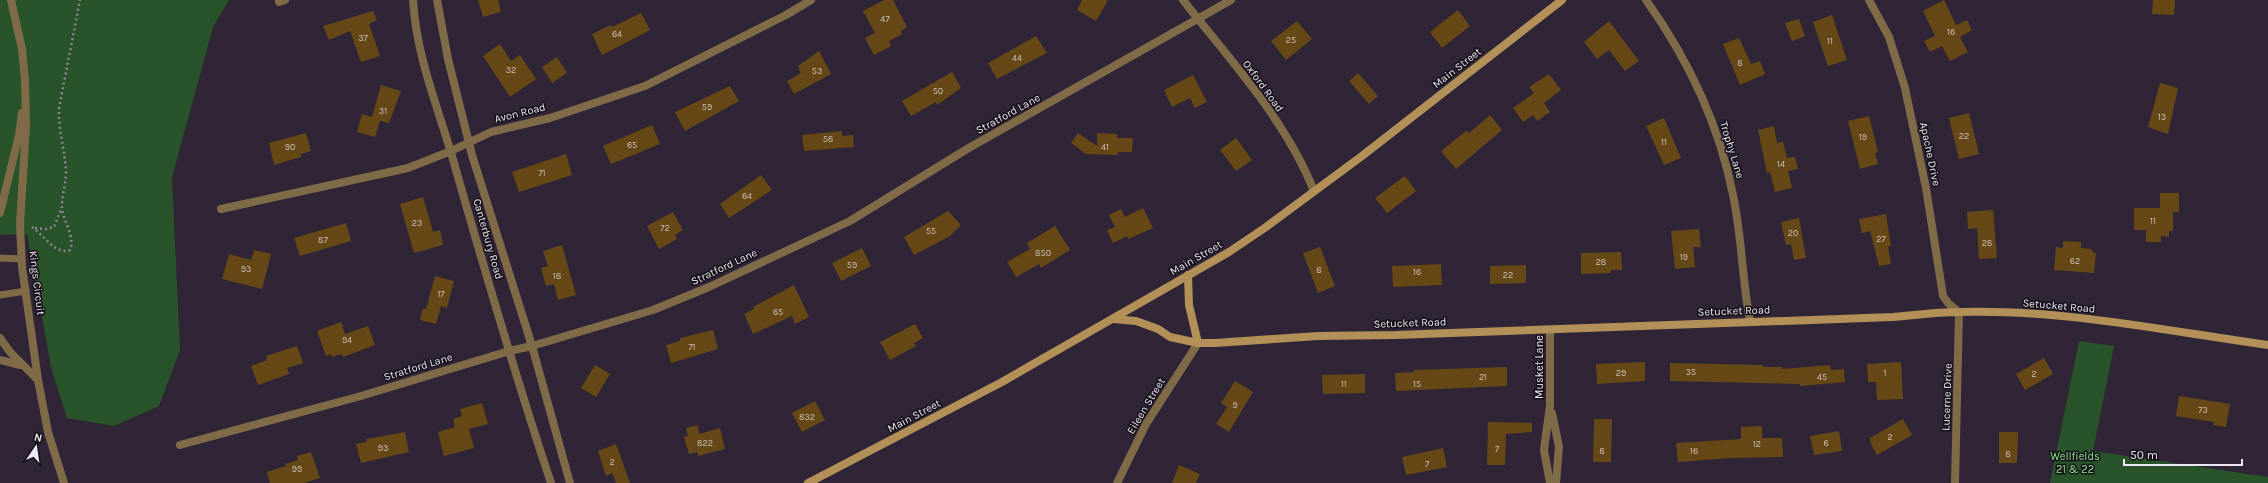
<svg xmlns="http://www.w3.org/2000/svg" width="2268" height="483" font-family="Karla,sans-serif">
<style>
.green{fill:#295329}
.building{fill:#664817}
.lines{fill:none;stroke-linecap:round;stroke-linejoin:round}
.path{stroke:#8e8594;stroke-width:2.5;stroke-dasharray:2 3;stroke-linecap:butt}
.service{stroke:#806b49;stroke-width:7}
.minor{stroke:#806b49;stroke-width:8}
.secondary{stroke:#b29057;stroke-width:8}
.labels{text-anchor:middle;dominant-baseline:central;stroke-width:3;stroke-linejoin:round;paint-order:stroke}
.number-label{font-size:9px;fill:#ccbfbc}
.street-label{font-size:11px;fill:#eee7f3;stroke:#151018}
.park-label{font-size:11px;fill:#8fed8f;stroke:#151018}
</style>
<rect width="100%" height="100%" fill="#2f2536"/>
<g class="green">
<polygon points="0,0 229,0 213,27 172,177 180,350 159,406 114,426 67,418 51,367 27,234 0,235"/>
<polygon points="2079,341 2114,346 2093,451 2268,477 2268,483 2050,483"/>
</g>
<g class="building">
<polygon points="478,0 498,0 501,12 483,17"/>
<polygon points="884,0 893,0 907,27 901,31 902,34 889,41 891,46 874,55 865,38 875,33 863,11"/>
<polygon points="1082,0 1108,0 1096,21 1077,10"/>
<polygon points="1944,0 1956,25 1967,20 1972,30 1960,37 1968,52 1950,61 1942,46 1930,52 1924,41 1935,36 1923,11"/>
<polygon points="2153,0 2175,0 2174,15 2152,14"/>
<polygon points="1458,10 1470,26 1442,48 1430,32"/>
<polygon points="373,11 377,20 369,24 380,56 361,62 350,31 329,40 323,26"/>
<polygon points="641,13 650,30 602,55 592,34 611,25 612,27"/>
<polygon points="1832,15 1847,60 1828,66 1813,22"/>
<polygon points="1799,19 1805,36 1792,41 1785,23"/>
<polygon points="1297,21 1312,39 1286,60 1271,41"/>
<polygon points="1609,21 1639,61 1625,71 1609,50 1597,59 1584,42"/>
<polygon points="1036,36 1047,53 997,79 988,63"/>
<polygon points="1739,38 1751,64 1760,61 1765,74 1740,85 1723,44"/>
<polygon points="500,44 511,61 520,55 536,79 510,97 483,56"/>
<polygon points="819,51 831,74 794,94 787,81 801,73 798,66"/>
<polygon points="557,57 567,73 552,83 542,67"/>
<polygon points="952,72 961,88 937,105 936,102 911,116 902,101"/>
<polygon points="1358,73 1378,96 1369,104 1349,81"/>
<polygon points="1549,74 1561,90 1544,103 1550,112 1537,121 1533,115 1523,122 1513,108 1534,93 1529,87"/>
<polygon points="1193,75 1207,102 1195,108 1190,98 1172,107 1164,90"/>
<polygon points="2160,83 2178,88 2168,134 2148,127"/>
<polygon points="381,85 401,91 389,123 380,121 375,137 357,132 362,114 372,117"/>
<polygon points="730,86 739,101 685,131 675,112"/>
<polygon points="1969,113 1979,154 1959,159 1949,118"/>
<polygon points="1490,115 1502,130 1456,169 1441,151 1466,131 1469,133"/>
<polygon points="1869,116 1878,152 1875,153 1878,164 1860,169 1848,121"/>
<polygon points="1664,118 1681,158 1664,165 1646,126"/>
<polygon points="652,125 660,144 611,164 603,146"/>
<polygon points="1774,126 1777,143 1783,142 1787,158 1795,157 1798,169 1788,171 1792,188 1775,192 1770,172 1767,173 1758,130"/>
<polygon points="842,131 842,136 853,135 854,147 804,151 802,135"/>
<polygon points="306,133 311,151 301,154 301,157 274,165 269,143"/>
<polygon points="1078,133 1097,146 1097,133 1117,134 1117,138 1133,138 1132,152 1118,152 1118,155 1086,154 1071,143"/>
<polygon points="1236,138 1252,160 1236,171 1220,150"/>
<polygon points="566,154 572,175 519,192 512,172"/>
<polygon points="761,175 772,190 729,218 720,204"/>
<polygon points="1405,176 1416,191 1387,213 1375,198"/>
<polygon points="2160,193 2179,193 2179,212 2173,212 2173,231 2169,231 2169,237 2161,236 2161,242 2146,242 2146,230 2134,230 2134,208 2160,208"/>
<polygon points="423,197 433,232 440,230 443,245 414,253 400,204"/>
<polygon points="1143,208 1153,228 1128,239 1127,236 1113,243 1107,230 1115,227 1109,215 1121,209 1125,217"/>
<polygon points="1993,210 1997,258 1979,259 1977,228 1968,229 1967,212"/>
<polygon points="948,211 961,225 950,236 914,255 904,237"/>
<polygon points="673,212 683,230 675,235 677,239 659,249 647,226"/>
<polygon points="1886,214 1891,246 1888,246 1891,264 1879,266 1870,231 1862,233 1859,219"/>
<polygon points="1799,218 1806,258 1794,260 1791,244 1786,245 1781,222"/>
<polygon points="346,223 351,241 300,256 294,238"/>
<polygon points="1055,226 1070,250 1041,268 1039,264 1016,277 1007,262 1030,249 1027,243"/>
<polygon points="1699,229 1701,247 1693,247 1695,267 1675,269 1671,231"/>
<polygon points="2063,241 2081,242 2081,248 2092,249 2092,252 2096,253 2094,273 2054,270 2056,247 2063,248"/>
<polygon points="562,245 576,295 558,300 554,284 546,286 541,268 548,266 543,251"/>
<polygon points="1320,247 1335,286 1318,293 1303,253"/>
<polygon points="862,248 871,266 841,281 832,263"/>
<polygon points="254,250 271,254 262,289 222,279 229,254 251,260"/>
<polygon points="1621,252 1622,270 1611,270 1611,273 1581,274 1581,253"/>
<polygon points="1441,264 1442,285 1393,287 1392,266"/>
<polygon points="1526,265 1526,283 1490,284 1490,266"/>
<polygon points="435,276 454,281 447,308 441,306 436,324 420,320 423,308 426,309"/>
<polygon points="794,285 809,317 795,324 792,316 753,334 744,314 754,309 753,307"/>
<polygon points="341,322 345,334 368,326 375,345 343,357 341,354 332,357 331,354 326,356 317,331"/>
<polygon points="915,324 923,338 914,343 916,346 890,360 880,342"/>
<polygon points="713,330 718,349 671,363 666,345 680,341 680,338"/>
<polygon points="297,346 303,363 287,368 289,374 258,385 251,366 267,360 266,356"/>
<polygon points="2044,358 2053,374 2025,390 2016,374"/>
<polygon points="1645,362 1645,381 1597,384 1596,364"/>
<polygon points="1901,362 1903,399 1877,400 1876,382 1868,382 1867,364"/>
<polygon points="1670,363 1763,365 1763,367 1782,367 1782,369 1830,365 1831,370 1844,369 1845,382 1800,386 1800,384 1670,381"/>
<polygon points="595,365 610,374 596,397 581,388"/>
<polygon points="1507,367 1507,386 1396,391 1395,373 1414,372 1414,370"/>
<polygon points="1365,374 1365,393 1323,394 1322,375"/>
<polygon points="1235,381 1253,392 1229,432 1216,424 1227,407 1221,403"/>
<polygon points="2179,396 2230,404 2226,427 2213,425 2214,422 2176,416"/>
<polygon points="815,401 825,420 802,432 792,413"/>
<polygon points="482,403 488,424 469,429 474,448 444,456 438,432 455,427 453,419 462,416 460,409"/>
<polygon points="1594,419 1612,419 1611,462 1593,462"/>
<polygon points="1903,419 1912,435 1877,455 1871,444 1870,438"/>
<polygon points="1488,422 1532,423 1532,432 1506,434 1505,465 1487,465"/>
<polygon points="697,425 700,434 720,428 725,449 698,456 697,452 689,454 684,437 688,436 686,428"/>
<polygon points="1762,426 1762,438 1782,438 1783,457 1731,458 1678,462 1676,443 1741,439 1741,427"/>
<polygon points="1839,431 1842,451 1814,455 1810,436"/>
<polygon points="405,432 409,452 361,463 356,444 367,442 366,439"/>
<polygon points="1999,432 2018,432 2017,463 1999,463"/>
<polygon points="616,444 630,483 616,483 612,473 606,476 598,451"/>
<polygon points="1443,448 1447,467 1406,475 1402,457"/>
<polygon points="311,452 320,478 304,483 270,483 267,472 286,466 285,464 298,460 297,456"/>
<polygon points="1179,465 1200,474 1196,483 1172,483"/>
</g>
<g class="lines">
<g class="path">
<path d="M32 227C43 234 56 256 70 250 76 237 62 220 62 206 62 194 66 184 66 172 65 150 58 130 59 108L80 0"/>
<polyline points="35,228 46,229 54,227 62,207"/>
</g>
<g class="service">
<polyline points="0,258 22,259"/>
<polyline points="0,295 26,291"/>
</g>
<g class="minor">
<polyline points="11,0 22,49 25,81 26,126 20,225 22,267 38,380 48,432 64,483"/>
<path d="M413 0C417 62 440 111 456 170 486 275 516 379 551 483"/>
<polyline points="437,0 448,59 472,155 532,346 570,483"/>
<path d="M1183 0C1230 60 1286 120 1314 191"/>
<path d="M1646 0C1688 59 1719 124 1733 195 1742 237 1742 280 1750 321"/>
<polyline points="1869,0 1889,37 1905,88 1926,188 1943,296 1948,303 1959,312 1955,483"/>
<polyline points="279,2 285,0"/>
<polyline points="221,209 408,168 451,151 491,132 550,118 645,86 786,15 811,0"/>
<polyline points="0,213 19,135 22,113"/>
<polyline points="0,338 10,352 38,380"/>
<polyline points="0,360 20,365"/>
<polyline points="1552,413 1559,447 1556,483"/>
<polyline points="180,445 361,396 509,351 532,346 653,310 709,287 850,221 967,149 1231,0"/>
<polyline points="1117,483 1146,424 1198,343"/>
<polyline points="1550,483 1544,450 1550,405 1550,330"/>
</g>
<g class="secondary">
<polyline points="1188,275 1189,305 1198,343"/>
<path d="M1113 319 1136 321 1158 329 1170 337 1198 343H1215L1318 336 1396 335 1893 317C1915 315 1938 312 1960 312 2063 309 2166 331 2268 345"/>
<polyline points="808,483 1002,382 1229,252 1266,227 1362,156 1562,0"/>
</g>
</g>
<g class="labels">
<g class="number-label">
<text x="885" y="19">47</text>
<text x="1951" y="32">16</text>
<text x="617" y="34">64</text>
<text x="363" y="38">37</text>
<text x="1291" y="40">25</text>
<text x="1830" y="41">11</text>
<text x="1017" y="58">44</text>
<text x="1740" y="63">8</text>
<text x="511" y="70">32</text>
<text x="817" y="71">53</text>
<text x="938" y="91">50</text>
<text x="707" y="107">59</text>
<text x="383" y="111">31</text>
<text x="2162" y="117">13</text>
<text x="1964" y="136">22</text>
<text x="1863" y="137">19</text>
<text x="828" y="139">58</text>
<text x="1664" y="142">11</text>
<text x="632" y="145">65</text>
<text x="290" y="147">90</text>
<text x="1105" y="147">41</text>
<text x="1781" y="164">14</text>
<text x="542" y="173">71</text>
<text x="747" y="196">64</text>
<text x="2153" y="221">11</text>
<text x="417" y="223">23</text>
<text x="665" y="228">72</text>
<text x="931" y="231">55</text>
<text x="1793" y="233">20</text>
<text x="1881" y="239">27</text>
<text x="323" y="240">87</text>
<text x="1987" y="243">28</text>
<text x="1043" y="253">850</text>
<text x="1684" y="257">19</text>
<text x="2075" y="261">62</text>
<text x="1601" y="262">28</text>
<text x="852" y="265">59</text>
<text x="246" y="269">93</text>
<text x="1319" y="270">8</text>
<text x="1417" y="272">16</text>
<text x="1508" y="275">22</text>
<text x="557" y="276">18</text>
<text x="441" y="294">17</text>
<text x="778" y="312">65</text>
<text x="347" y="340">94</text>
<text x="692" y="347">71</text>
<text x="1691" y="372">35</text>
<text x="1621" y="373">29</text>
<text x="1885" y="373">1</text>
<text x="2034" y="374">2</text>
<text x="1483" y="377">21</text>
<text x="1822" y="377">45</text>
<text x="1344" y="384">11</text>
<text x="1417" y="384">15</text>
<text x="1235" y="405">9</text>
<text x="2203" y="410">73</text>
<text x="807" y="417">832</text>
<text x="1890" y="437">2</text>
<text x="705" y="443">822</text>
<text x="1826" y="443">6</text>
<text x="1757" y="444">12</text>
<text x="383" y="448">93</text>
<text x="1497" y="449">7</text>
<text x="1602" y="451">8</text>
<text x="1694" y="451">16</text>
<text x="2008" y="454">8</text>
<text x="612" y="462">2</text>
<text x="1427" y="464">7</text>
<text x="297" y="469">99</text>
</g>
<g class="street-label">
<text transform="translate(1457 68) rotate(-38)">Main Street</text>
<text transform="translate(1263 86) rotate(54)">Oxford Road</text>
<text transform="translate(520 113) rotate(-14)">Avon Road</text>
<text transform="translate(1008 114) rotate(-29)">Stratford Lane</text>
<text transform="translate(1732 150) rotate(73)">Trophy Lane</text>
<text transform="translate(1930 154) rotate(78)">Apache Drive</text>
<text transform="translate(488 239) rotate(74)">Canterbury Road</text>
<text transform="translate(1196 258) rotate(-30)">Main Street</text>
<text transform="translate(724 267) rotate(-25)">Stratford Lane</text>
<text transform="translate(37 283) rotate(83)">Kings Circuit</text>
<text transform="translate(2059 306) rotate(5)">Setucket Road</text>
<text transform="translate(1734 311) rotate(-2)">Setucket Road</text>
<text transform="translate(1410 323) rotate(-2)">Setucket Road</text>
<text transform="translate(418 367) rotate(-17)">Stratford Lane</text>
<text transform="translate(1539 367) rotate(-90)">Musket Lane</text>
<text transform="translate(1947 397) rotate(-88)">Lucerne Drive</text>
<text transform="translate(1146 406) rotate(-59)">Eileen Street</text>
<text transform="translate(914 416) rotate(-28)">Main Street</text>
</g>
<g class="park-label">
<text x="2075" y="456">Wellfields<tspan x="2075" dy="13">21 &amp; 22</tspan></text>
</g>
</g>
<g transform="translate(36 447) rotate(13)" stroke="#151018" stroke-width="3" paint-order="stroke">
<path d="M0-3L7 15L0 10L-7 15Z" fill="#eee7f3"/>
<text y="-6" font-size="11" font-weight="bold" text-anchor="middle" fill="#eee7f3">N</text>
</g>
<path d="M2124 459v6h118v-6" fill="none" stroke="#eee7f3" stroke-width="2"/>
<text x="2130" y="459" font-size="12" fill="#eee7f3" stroke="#151018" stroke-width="3" paint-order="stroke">50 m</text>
</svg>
